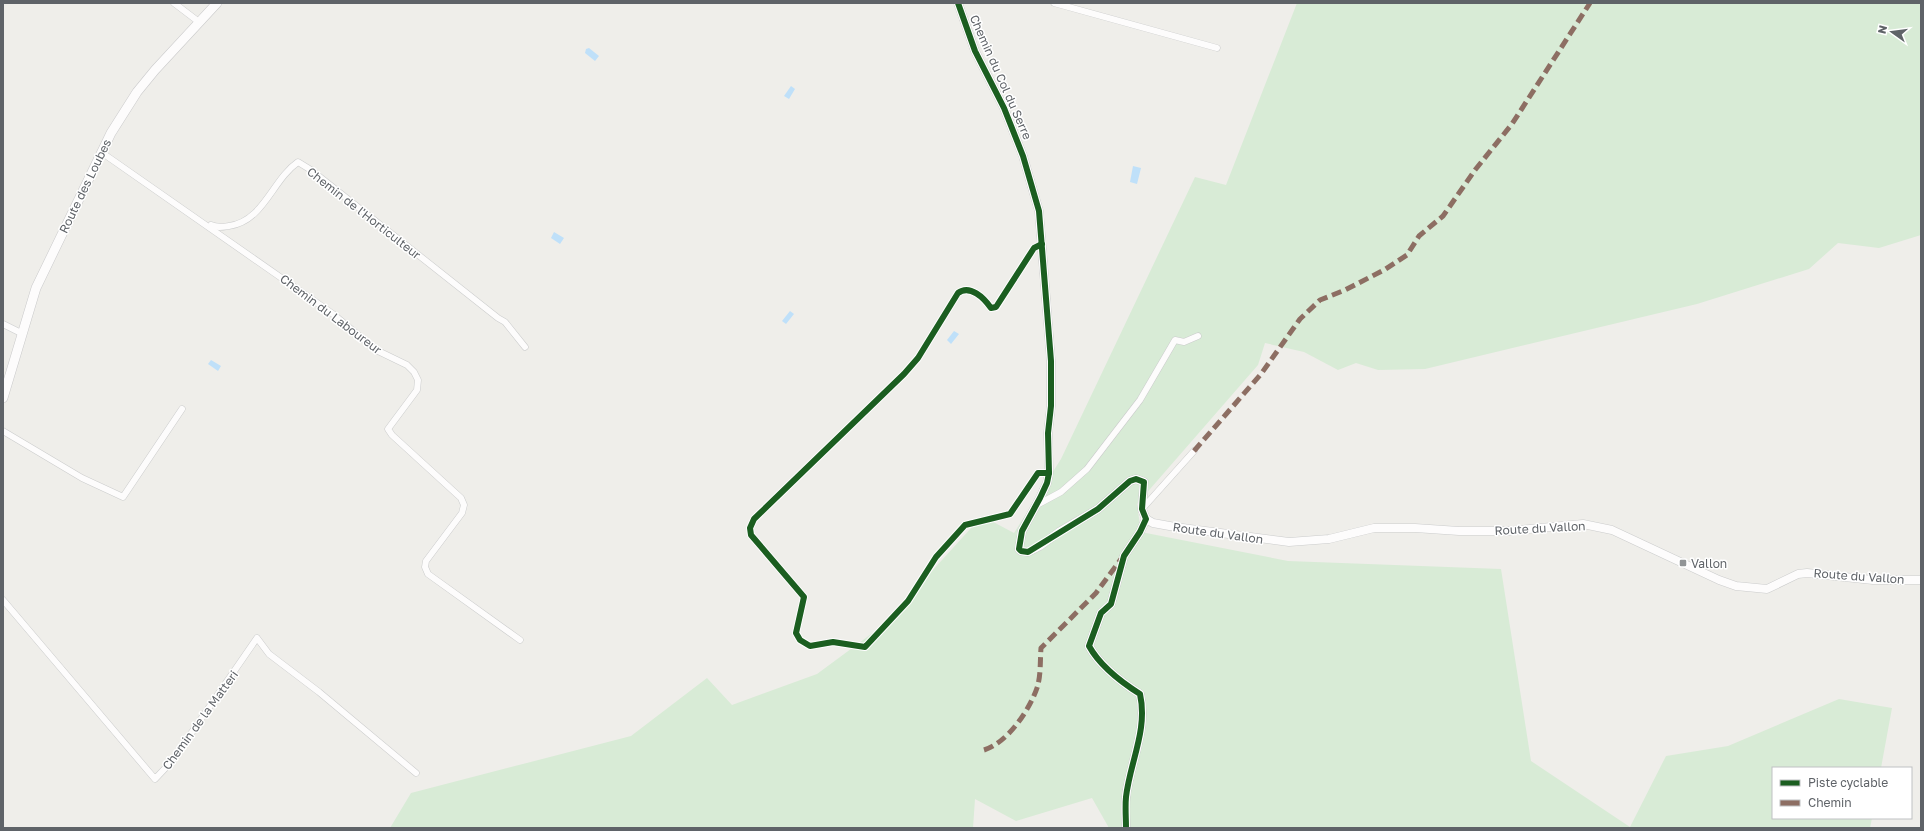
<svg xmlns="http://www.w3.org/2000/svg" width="1924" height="831" font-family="'Golos Text',sans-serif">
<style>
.green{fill:#d8ebd6}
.water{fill:#bfe0f9}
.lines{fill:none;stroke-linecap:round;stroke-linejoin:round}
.minor-casing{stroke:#cbcccc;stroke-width:7}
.tertiary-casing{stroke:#cbcccc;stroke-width:9}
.secondary-casing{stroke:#cacacb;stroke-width:10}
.minor{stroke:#fdfcfc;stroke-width:6}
.tertiary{stroke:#fdfcfc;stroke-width:8}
.secondary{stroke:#fdfcfc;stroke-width:9}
.quiet{stroke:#8d6e63;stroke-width:5;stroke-dasharray:10 5;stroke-linecap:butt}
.cycleway-casing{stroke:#fff;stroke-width:8}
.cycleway{stroke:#1b5e20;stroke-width:6}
.poi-dot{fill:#919496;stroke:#fff;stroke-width:1.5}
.labels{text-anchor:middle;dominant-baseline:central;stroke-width:3;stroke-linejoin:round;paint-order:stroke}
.street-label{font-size:12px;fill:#5f6368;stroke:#fff}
.poi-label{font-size:12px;fill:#5f6368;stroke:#fff;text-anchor:start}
</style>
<rect width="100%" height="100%" fill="#efeeea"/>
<polygon class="green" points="1297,3 1921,3 1921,235 1879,248 1838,243 1809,269 1697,304 1425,369 1378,370 1356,363 1338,370 1304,352 1265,343 1258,365 1137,504 1141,532 1288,561 1501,569 1531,761 1630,827 1666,756 1728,746 1839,699 1892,708 1881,768 1773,768 1773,818 1872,818 1870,828 1109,828 1092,798 1016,821 975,799 973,828 390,828 411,793 631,736 707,678 732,705 817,674 882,626 982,516 1014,533 1061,459 1195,177 1226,185"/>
<g class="water">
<polygon points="589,48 599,56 595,61 585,53 586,49"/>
<polygon points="791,86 795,89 789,99 784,96"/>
<polygon points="1133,166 1141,168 1137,184 1130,182"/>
<polygon points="554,232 564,238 560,244 551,238"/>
<polygon points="790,311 794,314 786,324 782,321"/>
<polygon points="954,331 959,334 951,344 947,340"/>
<polygon points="211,360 221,366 218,371 208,364"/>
</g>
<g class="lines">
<g class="minor-casing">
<g id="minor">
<polyline points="174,3 199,22"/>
<polyline points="1054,3 1217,48"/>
<polyline points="101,152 333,314 376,350 407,365 414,372 418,380 417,390 388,429 392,435 461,498 464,505 462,513 426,561 425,567 428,574 520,640"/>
<path d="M211 225C217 228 222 227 229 226 264 221 272 180 298 162L311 170 498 318 505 322 525 347"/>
<path d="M1042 244 1034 248 996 307 991 308C984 298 970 284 958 293L918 358 904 374 754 519 750 528 751 535 804 597 796 633 800 640 810 646 833 642 865 647 908 601 936 557 965 525 1010 514 1038 473H1049"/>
<polyline points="3,324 21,333"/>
<polyline points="3,431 82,478 123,497 182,409"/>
<polyline points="1035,506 1061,492 1087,469 1140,400 1175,340 1184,342 1198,336"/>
<polyline points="1142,509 1194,451"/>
<polyline points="3,600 155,779 172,761 257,638 269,654 319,692 416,773"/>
</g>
</g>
<g class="tertiary-casing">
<g id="tertiary">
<polyline points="958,3 975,51 1004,108 1023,156 1039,211 1051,361 1051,406 1048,433 1049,473 1047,483 1040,498 1022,531 1019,549 1021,551 1028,552 1040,546 1059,532 1098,509 1130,481 1136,479 1144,482 1142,509 1146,519"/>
<polyline points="1146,519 1153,523 1175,527 1289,542 1329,539 1374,528 1415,528 1459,531 1508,531 1583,524 1612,530 1719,580 1736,586 1767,589 1798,574 1807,573 1873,580 1921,580"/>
<path d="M1126 828C1126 818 1125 807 1126 797 1130 762 1148 730 1140 694 1121 682 1100 666 1089 646L1101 613 1111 604 1124 556 1140 532 1146 519"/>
</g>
</g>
<g class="secondary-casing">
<polyline id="secondary" points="3,398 36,288 111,133 137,92 155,70 217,3"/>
</g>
<use href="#minor" class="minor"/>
<use href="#tertiary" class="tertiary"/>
<use href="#secondary" class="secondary"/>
<g class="quiet">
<polyline points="1194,451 1261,374 1300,319 1320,300 1345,290 1384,270 1407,255 1419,236 1443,216 1475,170 1512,124 1590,3"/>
<path d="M984 750C1007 743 1029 711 1037 688 1041 676 1040 661 1041 648L1096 593 1121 559"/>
</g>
<g class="cycleway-casing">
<g id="cycleway">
<path d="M958 3 975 51 1004 108 1023 156 1039 211 1051 361V406L1048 433 1049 473 1047 483 1040 498 1022 531 1019 549 1021 551 1028 552 1098 509 1130 481 1136 479 1144 482 1142 509 1146 519 1140 532 1124 556 1111 604 1101 613 1089 646C1100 666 1121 682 1140 694 1148 730 1130 762 1126 797 1125 807 1126 818 1126 828"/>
<path d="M1042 244 1034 248 996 307 991 308C984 298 970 284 958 293L918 358 904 374 754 519 750 528 751 535 804 597 796 633 800 640 810 646 833 642 865 647 908 601 936 557 965 525 1010 514 1038 473H1049"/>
</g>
</g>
<use href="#cycleway" class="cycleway"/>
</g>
<rect class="poi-dot" x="1679" y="559" width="8" height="8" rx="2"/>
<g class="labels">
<g class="street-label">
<text transform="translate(1001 77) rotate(66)">Chemin du Col du Serre</text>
<text transform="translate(85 186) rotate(-64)">Route des Loubes</text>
<text transform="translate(364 213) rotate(38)">Chemin de l'Horticulteur</text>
<text transform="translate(331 314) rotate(37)">Chemin du Laboureur</text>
<text transform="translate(1540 528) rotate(-3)">Route du Vallon</text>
<text transform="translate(1218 533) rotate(8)">Route du Vallon</text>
<text transform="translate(1859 576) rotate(4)">Route du Vallon</text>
<text transform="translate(200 720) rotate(-54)">Chemin de la Matteri</text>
</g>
<g class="poi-label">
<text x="1691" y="563">Vallon</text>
</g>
</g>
<rect width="1924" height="831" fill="none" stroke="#5f6368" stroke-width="8"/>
<rect x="1772" y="767" width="140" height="52" fill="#ffffff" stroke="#bfc1c3"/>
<rect x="1780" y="780" width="20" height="6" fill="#1b5e20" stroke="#bfc1c3"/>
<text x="1808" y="787" font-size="12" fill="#5f6368">Piste cyclable</text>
<rect x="1780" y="800" width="20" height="6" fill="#8d6e63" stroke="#bfc1c3"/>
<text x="1808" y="807" font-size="12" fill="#5f6368">Chemin</text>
<g transform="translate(1892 32) rotate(284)" stroke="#ffffff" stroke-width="3" paint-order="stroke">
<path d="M0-3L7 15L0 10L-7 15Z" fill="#5f6368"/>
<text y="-6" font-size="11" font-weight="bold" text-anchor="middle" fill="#5f6368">N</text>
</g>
</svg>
